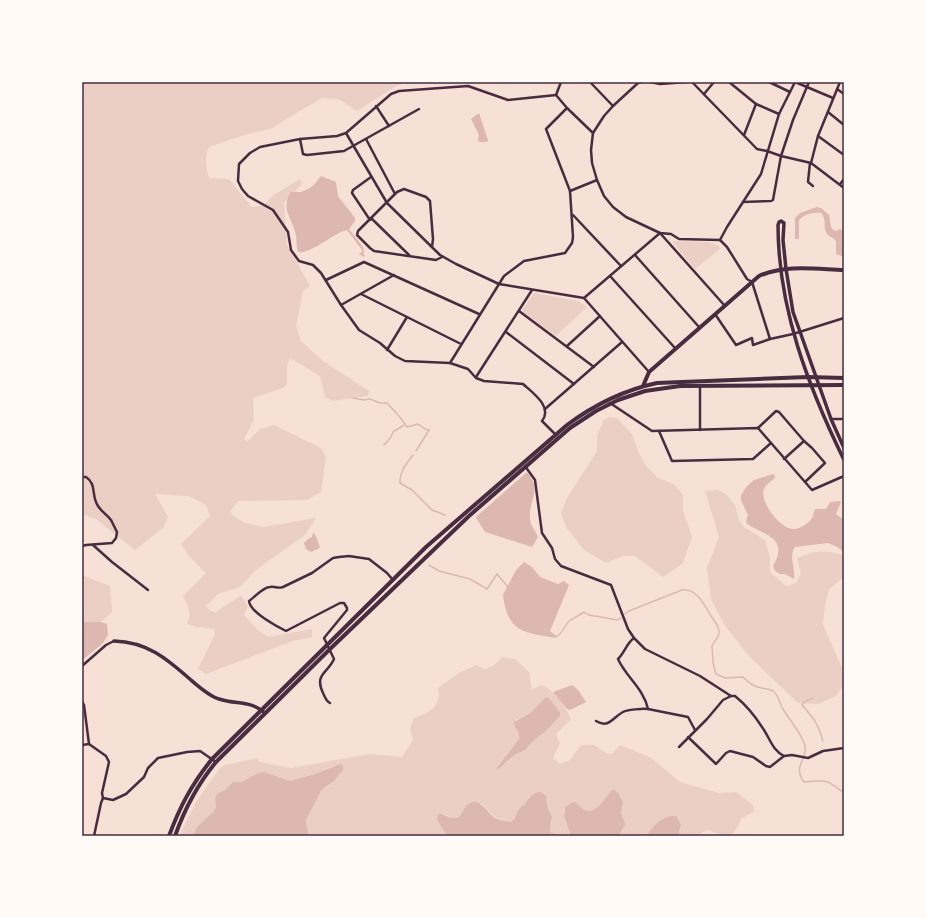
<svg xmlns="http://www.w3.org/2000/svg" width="926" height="918" font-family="'Space Grotesk',sans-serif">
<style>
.green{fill:#ebcfc5;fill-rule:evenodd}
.water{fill:#dcb8b0}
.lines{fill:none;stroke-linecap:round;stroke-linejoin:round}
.stream{stroke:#dcb8b0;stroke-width:1.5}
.minor{stroke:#4a2c40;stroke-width:2.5}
.tertiary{stroke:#4a2c40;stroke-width:3.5}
.secondary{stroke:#4a2c40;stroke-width:4}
.neatline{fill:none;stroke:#4a2c40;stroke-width:1.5}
</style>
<rect width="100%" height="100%" fill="#f7e1d7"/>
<g class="green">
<path d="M82 82H406L393 88 357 111 338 99 322 98 285 120 273 128 245 135 209 147C204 158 206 167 209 178L229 179 252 207 264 205 272 196 300 179 302 184 284 203 287 245 310 286 303 291 296 326 301 341 323 361 369 391 368 396 333 401 325 397 320 376 290 358 287 366V384L283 388 253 398 254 420 244 439 248 441 260 429 274 425 321 448 326 457 321 492 307 500 238 501 231 511 232 515 245 523 263 527 316 518 305 535 256 570 240 587 218 594 206 606 208 609 215 613 241 595 248 606 244 615 258 630 269 637 312 629V637L293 641 206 674 198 669 215 634 214 629 196 627 187 624C192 614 188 605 183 596L206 573 189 556 181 544 210 516 206 505 189 496 155 494 168 517 163 528 135 550 96 519 82 514Z"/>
<path d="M674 241C686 243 713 238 721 248L695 269 673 243Z"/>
<polygon points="534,293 578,301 587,307 556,336 523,312 523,309 533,294"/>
<polygon points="609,417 617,418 632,434 639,453 646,466 657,477 675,485 683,495 683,510 692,537 683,563 663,577 635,556 623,556 606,563 584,550 566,527 561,513 567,498 597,451 597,435 604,420"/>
<path d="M718 490 727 495 735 505 739 520 744 527 765 540 770 557V572L786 586 796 583 801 573 797 558C817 550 824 550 844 555V577L829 589 825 605 823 625 844 672V684L836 696 818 704 798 703 749 656 725 626 711 599 707 568 719 537 705 491Z"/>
<polygon points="82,575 110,586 112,612 101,622 82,623"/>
<path d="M502 657 515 659 529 672 532 689 542 685C555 691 565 706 571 719L556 734 560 743 553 758 560 764 570 760 581 745H594L606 753 612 754 620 745 650 757 680 782 719 793 736 792 753 805 754 812 742 818 734 833 729 835 723 836 709 830 703 832 696 836H678L681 825 663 818 657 823 646 836H619C626 828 621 818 621 809 625 802 621 795 615 790H612L600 805 591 811 584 810 575 802C555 805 567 822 570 833V835C564 837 554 836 550 831L552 822 547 800 533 794 525 805 519 809 515 819 511 822 495 817 482 804 467 806 459 817 452 818 444 814 437 820 447 836H309L306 824V820L321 791 329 786 342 772 335 765 312 775 290 781 264 772 256 774 242 782 231 784 225 790 221 792 215 798 216 807 213 812 198 826 192 836H179L196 802 220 768 225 765 257 758 259 762 291 768 370 754 402 757 413 740 410 728 414 718C429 713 442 707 438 688L457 674 476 665 485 669 493 666ZM549 698 560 712V716L546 731 534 740 525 750 516 754 507 763 497 766 519 739C520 734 518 731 515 727L516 720 530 713 544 699Z"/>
</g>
<g class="water">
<polygon points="479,113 488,140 487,142 479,142 478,140 479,135 471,119"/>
<path d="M321 176 336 182 338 196 355 218V221L349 229 363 247 364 252 363 254 365 255 364 257 359 254 362 252V250L347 230C333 233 312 254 298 252 296 246 297 242 296 236 294 219 279 211 291 192H301L308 189 314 185Z"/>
<path d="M817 207 821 208 829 215C831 222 829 229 836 231L840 229 844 232V257L836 254V241C833 237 828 237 826 232 823 225 827 219 821 213 813 212 805 214 799 220V239H795V218L800 213Z"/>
<path d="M527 472C543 492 528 499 530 520 531 527 536 531 538 537L532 547 485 532 476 518 477 516Z"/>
<path d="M773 474 775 476V478C771 481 766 485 764 489 759 502 781 530 794 529 797 529 800 528 803 526 806 524 810 522 812 518 813 515 814 512 815 509H826L830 502 840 501 841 502 836 514 844 520V552L837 547 828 543 795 547C788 557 796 569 794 579L785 574H780L775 571 773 566C789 538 766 536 747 524L746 521 748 515 741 500V495L747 486 754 480Z"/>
<polygon points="313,533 315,534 320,547 318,549 311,552 306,549 304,543 308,539 312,537"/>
<path d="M524 562 532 567 540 577 558 584 564 581 569 585 550 631 556 636 560 633 568 621 584 611 588 614 598 616 597 617 589 616 584 613 569 622 560 635 555 638C523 632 508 633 503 595L516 570Z"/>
<polygon points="83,622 101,622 107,624 108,635 103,643 84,659 82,658"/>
<polygon points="572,685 578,690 586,702 570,710 567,709 553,692"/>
<path d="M546 697 549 698 560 712V716L546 731 534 740 525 750 516 754 502 766 497 769V767L519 739C521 732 514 729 514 722L530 713Z"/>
<polygon points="340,764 343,766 343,770 335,780 321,791 306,820 306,824 309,836 192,836 198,826 213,812 216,807 215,798 217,794 225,790 233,782 242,782 256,774 264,772 290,781 312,775"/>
<polygon points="612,790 615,790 619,794 623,802 621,813 625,824 619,836 567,836 570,835 570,833 564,816 565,807 571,803 575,802 584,810 591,811 600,805"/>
<path d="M541 792 546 796 548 808 552 817 550 831 552 833 564 836H447L437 820 438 814C446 813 447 820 459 817 462 814 463 810 466 806 479 794 487 813 495 818 500 820 506 821 511 822 516 819 515 816 518 811 519 808 523 806 525 804 530 798 532 792 541 792Z"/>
<path d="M676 816 681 825 678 836H646C655 825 661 815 676 816Z"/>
</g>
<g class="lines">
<g class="stream">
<polyline points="353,398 364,400 370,399 380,403 387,403 399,416 407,427 418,424 425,429 429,430 416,451"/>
<polyline points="384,445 391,437 393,432 404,425"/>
<path d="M413 455C407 463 399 472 400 483L412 490 432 510 445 515"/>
<polyline points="429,565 439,571 470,579 487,589 497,574 508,587"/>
<path d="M625 614 629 611 682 590C696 587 705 606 711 616 714 621 719 625 719 632 719 638 714 641 712 646L713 663 716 674 725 678 743 677C747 681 752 686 758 687 763 689 768 688 773 691 779 695 779 703 783 709 790 721 801 732 805 746 808 759 793 764 803 781L805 782C828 780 826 779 844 793"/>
<polyline points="596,616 617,620 621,618"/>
<path d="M813 698 804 702 802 705C814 719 818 723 823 741"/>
</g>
<g class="minor">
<polyline points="590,82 613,106"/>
<polyline points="642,82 638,83 613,106 604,116 593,133 591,150 592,163 597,180 604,196 613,207 626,217 660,233 671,234 679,239 720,240 727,247 747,279 752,282 770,339"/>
<polyline points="650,82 660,84 687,82"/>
<polyline points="692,82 757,149 767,151 781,156 811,163 844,188"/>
<polyline points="729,82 756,104 779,114"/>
<polyline points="769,82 790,92"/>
<polyline points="795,82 833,98"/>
<polyline points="837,89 844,94"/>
<polyline points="704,94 714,82"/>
<path d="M556 95 508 100 468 86 399 91 391 94 346 133 337 136 300 139 260 147 250 153 239 164 238 181 242 189 248 196 273 210 288 232 291 250 296 257 299 261 313 265 321 273 341 305 359 330 380 343 395 356 405 361 450 363 468 369 476 378 484 381 523 384C533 393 553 407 542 421L556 435"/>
<polyline points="556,95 567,108 593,133"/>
<polyline points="556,95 561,82"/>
<polyline points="376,106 389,126"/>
<polyline points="828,112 844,125"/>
<polyline points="346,133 387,203 440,255 456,264 499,284 584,298 649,372"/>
<polyline points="744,135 756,104"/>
<polyline points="818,136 844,155"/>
<polyline points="300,139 303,154 307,155 344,151 419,109"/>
<polyline points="366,139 395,194"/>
<polyline points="810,163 808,182 813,186"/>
<polyline points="811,163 818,136 840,82"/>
<polyline points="840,184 844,179"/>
<polyline points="570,191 597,180"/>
<polyline points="743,202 771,201 773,200 781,156 793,120 809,82"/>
<polyline points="573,215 621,266"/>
<polyline points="371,218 409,255"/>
<polyline points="370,220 352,193 353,190 371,177"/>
<polyline points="660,233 725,306"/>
<polyline points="720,240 727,227 761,174 779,114 795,82"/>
<polyline points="432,247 433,239 430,201 426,197 404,189 397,192 358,231 357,235 370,248 374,251 436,260 442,257"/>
<polyline points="635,255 699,327"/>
<polyline points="610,276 675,348"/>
<polyline points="326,280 364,262 479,314"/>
<polyline points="361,294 461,344"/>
<polyline points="584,298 660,233"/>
<polyline points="341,305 394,275"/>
<polyline points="519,311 594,367"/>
<polyline points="715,314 736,345 752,338 753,345 770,339 793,334 844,318"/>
<polyline points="506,332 574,384"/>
<polyline points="567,346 600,316"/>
<polyline points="387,350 407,317"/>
<polyline points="450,363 504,276 524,261 565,253 572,243 573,237 570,191 546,129 567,108"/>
<polyline points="476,377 532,290"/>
<polyline points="700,386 700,430"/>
<polyline points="610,403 652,431 758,428 812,490 844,476"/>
<polyline points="545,409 622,342"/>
<polyline points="831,419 844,419"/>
<polyline points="758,428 776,411 779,412 804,441 784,459"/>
<polyline points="659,431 672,461 753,459 771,443"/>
<polyline points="804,441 812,448 825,463 805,482"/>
<path d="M525 466 535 480 542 533 552 548 555 559 561 566 611 585 628 629 634 638 645 649 700 676 731 696H735C746 705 755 716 762 727 770 738 772 750 784 756"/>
<path d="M82 477H86C97 484 91 496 98 506 101 511 107 515 111 520 113 524 115 528 117 532L116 538 112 543 86 545 82 546"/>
<polyline points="93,545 112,562 148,590"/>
<path d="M634 638C626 644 625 652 618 659 626 677 644 689 648 709L688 717 695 730"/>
<polyline points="82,666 106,645 114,641"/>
<polyline points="82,701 84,705 89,744 106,756 109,762 102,793 103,798 101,803 94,836"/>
<path d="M330 703C326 701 325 697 323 693 314 674 328 673 334 659L324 638 347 610V608L344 603H340L286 631C276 626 250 612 249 601 255 597 263 587 270 587 275 586 278 589 283 587L312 573 333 558 339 557 349 556 369 559 387 573 393 580"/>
<path d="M596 721C609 729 613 717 623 712 626 710 644 708 648 709"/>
<polyline points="688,737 716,764 726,753 730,751 753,757 766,766 770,767 784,756 792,755 808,758 823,751 844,748"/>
<polyline points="82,745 89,744"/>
<polyline points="679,747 707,719 723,700 731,696"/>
<polyline points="103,798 113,800 126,794 144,777 148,768 158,758 187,752 200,751 216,762"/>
</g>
<g class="tertiary">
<path d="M844 448 831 419 793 312 786 269 783 240 784 223 781 221 779 222 778 225C778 308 808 386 844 460"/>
<path d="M114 641C148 642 167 659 191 680 199 687 209 696 219 699 237 705 250 700 265 713"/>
</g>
<g class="secondary">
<path d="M643 386 649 372 759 276C786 264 815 269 844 270"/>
<path d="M169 836C180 806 192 784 212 759L426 547 567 425C594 405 624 390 657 383L808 377 844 378"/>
<path d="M175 836C185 808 197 785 216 762L330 649 469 516 570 428 596 411 618 400 645 391 680 386 844 385"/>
</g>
</g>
<rect width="926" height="918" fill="none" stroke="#fffaf5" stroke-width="166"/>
<rect x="83" y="83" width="760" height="752" class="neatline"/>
</svg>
